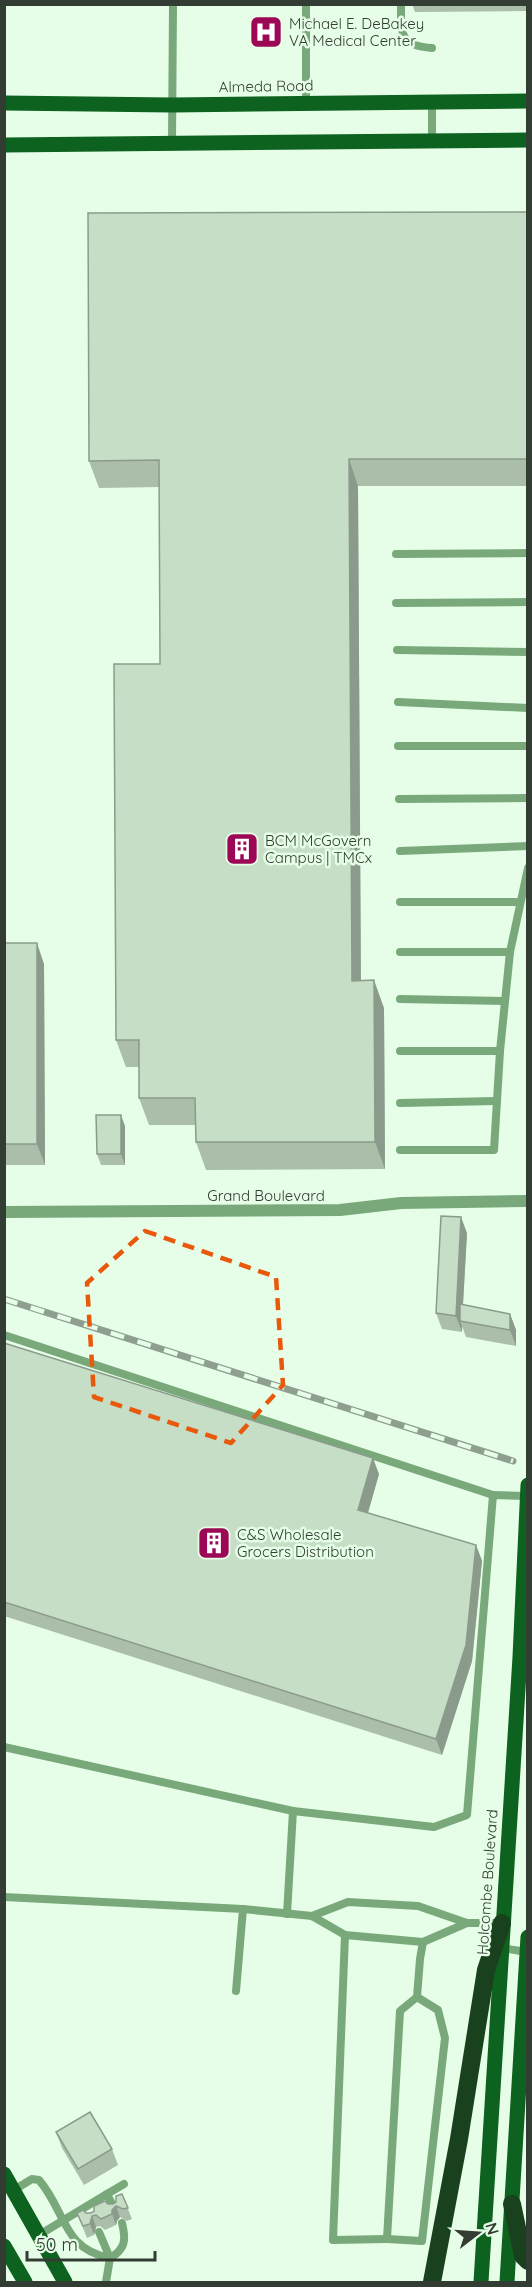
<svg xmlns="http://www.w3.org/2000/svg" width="532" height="2287" font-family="Quicksand,sans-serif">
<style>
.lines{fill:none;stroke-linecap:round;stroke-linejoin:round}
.service{stroke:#79a97b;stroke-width:8}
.minor{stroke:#79a97b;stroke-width:12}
.primary{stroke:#0e621f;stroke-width:15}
.motorway{stroke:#1a411e;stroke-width:18}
.rail-casing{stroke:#8e9f8f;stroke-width:7}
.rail{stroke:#e6fee7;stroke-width:4.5;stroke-dasharray:14;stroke-linecap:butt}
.wall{fill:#aabeaa}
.shaded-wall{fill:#8b9b8b}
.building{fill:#c6ddc6;stroke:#8b9b8b;stroke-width:1.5}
.marked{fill:none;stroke:#e8590c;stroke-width:4.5;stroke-dasharray:12 8;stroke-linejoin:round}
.labels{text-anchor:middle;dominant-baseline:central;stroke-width:5;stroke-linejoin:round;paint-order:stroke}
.poi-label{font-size:15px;fill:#333c33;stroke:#e6fee7;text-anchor:start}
.street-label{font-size:15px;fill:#333c33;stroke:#e6fee7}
</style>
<rect width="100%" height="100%" fill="#e6fee7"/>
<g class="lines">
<g class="service">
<polyline points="306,4 306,103"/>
<path d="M401 4C401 33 399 46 432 48"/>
<polyline points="432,141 432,102"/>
<polyline points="172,143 173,4"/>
<polyline points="396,554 528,553"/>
<polyline points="396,603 528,602"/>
<polyline points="397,650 528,652"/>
<polyline points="398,702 528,708"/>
<polyline points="398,746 528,746"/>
<polyline points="399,799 528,798"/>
<polyline points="400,851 528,846"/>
<polyline points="400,902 520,902"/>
<polyline points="400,952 510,952"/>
<polyline points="400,999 505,1001"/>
<polyline points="400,1051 500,1051"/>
<polyline points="400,1103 497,1101"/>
<polyline points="400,1150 494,1150 500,1051 510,952 528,868"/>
<polyline points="4,1335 493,1495"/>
<polyline points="4,1747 293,1811"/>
<polyline points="4,1897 243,1909 236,1991"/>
<polyline points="243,1909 312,1916 345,1935 423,1942 467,1923"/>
<polyline points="287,1914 293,1811 434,1827 467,1815 493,1495 527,1496"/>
<polyline points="312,1916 348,1902 418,1906 467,1923 500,1923"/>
<polyline points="345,1935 333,2240 387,2239"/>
<polyline points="501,1948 527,1952"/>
<polyline points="417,1997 438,2010 445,2038 422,2241 387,2239 400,2011 417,1997 420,1959 423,1942"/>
<path d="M14 2190 32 2179 39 2180C66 2211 62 2249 110 2258L99 2232"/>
<polyline points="107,2194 124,2184"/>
<polyline points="39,2235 107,2194 115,2210"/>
<path d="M106 2282 110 2258C126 2249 126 2239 122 2223"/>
</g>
<polyline class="minor" points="4,1212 340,1210 401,1203 528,1201"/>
<g class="primary">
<polyline points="4,103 172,105 528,101"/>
<polyline points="4,145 528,140"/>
<polyline points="4,2174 65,2282"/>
<polyline points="4,2246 25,2282"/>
<polyline points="481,2282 520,1657 528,1485"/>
<polyline points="507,2282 528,1937"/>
</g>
<g class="motorway">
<polyline points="512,2204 523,2256 528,2261"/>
<polyline points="432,2282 459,2139 486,1970 502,1923"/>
</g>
<g class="rail-casing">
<polyline id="rail" points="4,1299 513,1461"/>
</g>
<use href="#rail" class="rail"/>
</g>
<g class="wall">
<polygon points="412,4 528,4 528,11 415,12"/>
<polygon points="528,212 528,486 358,486 361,981 384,1008 385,1169 206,1170 196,1142 196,1125 149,1125 139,1098 139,1067 126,1067 116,1040 160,664 160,487 99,488 89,461"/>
<polygon points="4,943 44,964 45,1165 4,1165"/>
<polygon points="125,1126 125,1165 101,1165 97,1154"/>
<polygon points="467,1233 463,1305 510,1314 516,1330 516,1346 466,1337 462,1326 462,1332 442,1329 436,1313"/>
<polygon points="4,1343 379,1474 368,1513 476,1545 482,1561 472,1661 442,1755 4,1616"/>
<polygon points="56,2132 112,2149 118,2165 84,2185 62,2148"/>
<polygon points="122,2194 132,2219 127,2221 120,2217 117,2221 116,2225 105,2230 100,2226 96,2227 94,2235 87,2238 77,2213 91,2213 108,2204 113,2204"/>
</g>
<g class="shaded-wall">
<polygon points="349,459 358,486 361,1008 352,981"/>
<polygon points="37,943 44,964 45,1165 37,1144"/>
<polygon points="374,980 384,1008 385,1169 375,1142"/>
<polygon points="121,1115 125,1126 125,1165 121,1154"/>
<polygon points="461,1217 467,1233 462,1321 460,1321 462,1326 462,1332 456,1316"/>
<polygon points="510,1314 516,1330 516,1346 510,1330"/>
<polygon points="373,1458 379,1474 364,1526 358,1510"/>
<polygon points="476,1545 482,1561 472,1661 442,1755 436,1739"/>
<polygon points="116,2206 120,2217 117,2221 116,2225 112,2214 112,2210"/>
<polygon points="92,2216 96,2227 94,2235 90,2224"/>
</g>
<g class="building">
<polygon points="528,212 528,459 349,459 352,981 374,980 375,1142 196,1142 195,1098 139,1098 139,1040 116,1040 114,664 160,664 159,460 89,461 88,213"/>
<rect x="4" y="943" width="33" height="201"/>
<polygon points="96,1115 121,1115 121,1154 97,1154"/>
<polygon points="441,1216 461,1217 456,1316 436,1313"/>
<polygon points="460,1304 510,1314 510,1330 460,1321"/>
<polygon points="4,1343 373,1458 358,1510 476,1545 466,1645 436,1739 4,1602"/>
<polygon points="90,2112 112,2149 78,2169 56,2132"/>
<polygon points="122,2194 128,2208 123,2209 116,2206 112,2210 112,2214 101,2219 96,2215 92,2216 90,2224 83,2226 77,2213 83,2210 86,2213 91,2213 94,2211 94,2206 105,2201 108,2204 113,2204 116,2202 116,2196"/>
</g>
<path class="marked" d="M145 1231 276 1277 283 1385 231 1443 94 1397 87 1283Z"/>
<defs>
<g id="hospital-square" transform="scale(1.725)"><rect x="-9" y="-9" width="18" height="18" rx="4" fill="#9c0856" stroke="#e6fee7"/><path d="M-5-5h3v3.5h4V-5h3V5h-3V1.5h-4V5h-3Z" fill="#fff"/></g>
<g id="building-square" transform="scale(1.725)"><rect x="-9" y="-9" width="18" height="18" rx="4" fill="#9c0856" stroke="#e6fee7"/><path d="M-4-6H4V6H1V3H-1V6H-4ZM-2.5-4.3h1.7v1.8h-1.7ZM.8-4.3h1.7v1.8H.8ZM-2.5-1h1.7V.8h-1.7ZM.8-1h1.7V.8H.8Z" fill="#fff"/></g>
</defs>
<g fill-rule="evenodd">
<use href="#hospital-square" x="266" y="32"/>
<use href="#building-square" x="242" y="849"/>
<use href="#building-square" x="214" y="1543"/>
</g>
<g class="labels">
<g class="poi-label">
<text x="289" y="23">Michael E. DeBakey<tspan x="289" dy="17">VA Medical Center</tspan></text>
<text x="265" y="840">BCM McGovern<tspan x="265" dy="17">Campus | TMCx</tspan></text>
<text x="237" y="1534">C&amp;S Wholesale<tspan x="237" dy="17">Grocers Distribution</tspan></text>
</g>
<g class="street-label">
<text transform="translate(266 86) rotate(-1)">Almeda Road</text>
<text x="266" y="1195">Grand Boulevard</text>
<text transform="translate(487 1882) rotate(-86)">Holcombe Boulevard</text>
</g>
</g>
<rect width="532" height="2287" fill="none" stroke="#333c33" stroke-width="12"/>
<g transform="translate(478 2233) rotate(73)" stroke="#e6fee7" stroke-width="4.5" paint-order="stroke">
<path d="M0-4.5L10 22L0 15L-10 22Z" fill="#333c33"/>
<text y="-9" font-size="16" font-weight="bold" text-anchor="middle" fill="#333c33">N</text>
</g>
<path d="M27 2251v9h128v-9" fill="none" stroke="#333c33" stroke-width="3"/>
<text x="36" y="2251" font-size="18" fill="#333c33" stroke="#e6fee7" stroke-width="4.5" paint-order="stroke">50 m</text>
</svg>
